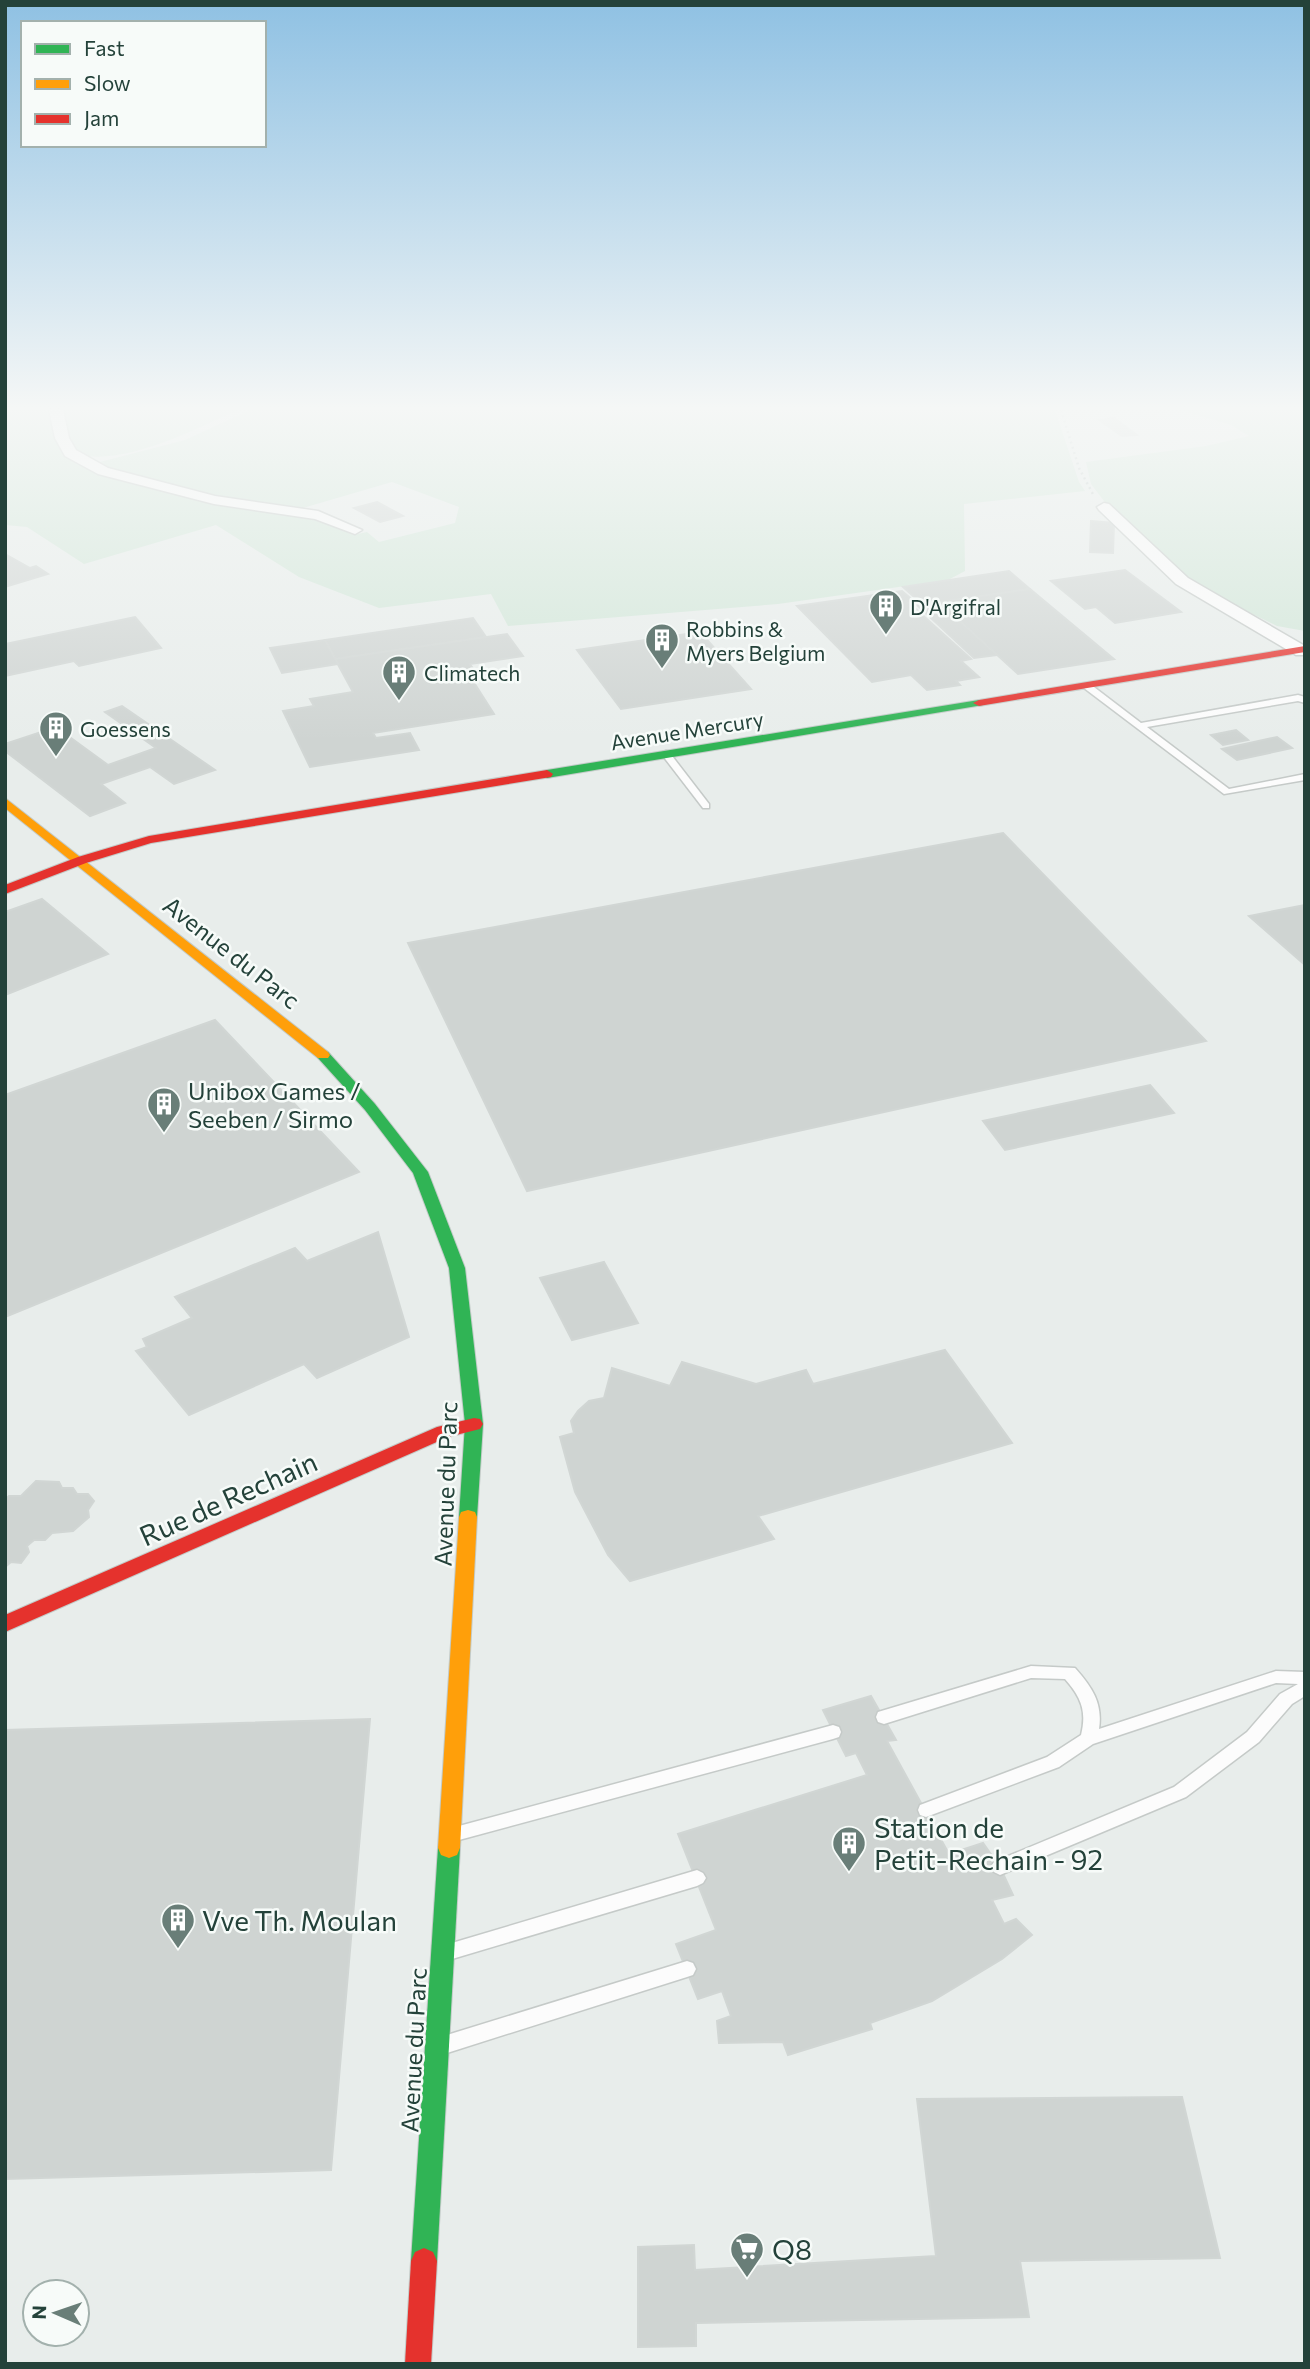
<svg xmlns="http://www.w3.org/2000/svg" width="1310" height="2369" font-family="Commissioner,sans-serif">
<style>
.green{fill:#d1e6d8}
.building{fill:#cfd4d2;stroke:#d1d6d4;stroke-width:2}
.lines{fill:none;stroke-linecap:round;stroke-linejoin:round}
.lane-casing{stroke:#c5cac8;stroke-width:3}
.street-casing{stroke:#c5cac8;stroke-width:3}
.fast-casing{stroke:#c3cbc8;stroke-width:2}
.slow-casing{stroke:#c3cbc8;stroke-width:2}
.jam-casing{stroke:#c3cbc8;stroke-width:2}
.path{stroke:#c3ccca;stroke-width:2.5;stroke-dasharray:2 3.5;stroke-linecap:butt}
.lane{fill:#fcfcfc;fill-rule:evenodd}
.street{fill:#fcfcfc;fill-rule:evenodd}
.fast{fill:#30b455;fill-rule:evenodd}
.slow{fill:#ff9f0a;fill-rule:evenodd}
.jam{fill:#e5322d;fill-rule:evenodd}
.labels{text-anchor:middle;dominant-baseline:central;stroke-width:5;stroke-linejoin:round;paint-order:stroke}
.far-poi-label{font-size:21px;fill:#24423a;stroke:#f7fbf9;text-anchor:start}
.far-street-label{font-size:21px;fill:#24423a;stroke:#f7fbf9}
.street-label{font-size:24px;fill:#24423a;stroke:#f7fbf9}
.poi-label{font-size:24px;fill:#24423a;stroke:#f7fbf9;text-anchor:start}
.near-street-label{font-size:28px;fill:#24423a;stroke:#f7fbf9}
.near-poi-label{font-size:28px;fill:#24423a;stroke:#f7fbf9;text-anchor:start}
</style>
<rect width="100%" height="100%" fill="#e8edeb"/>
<g class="green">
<path d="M5 410H46L62 452C106 476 154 490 203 500 255 510 307 507 353 535L367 532 379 542 455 523 459 507 392 482 296 510 216 498 138 479 96 463 185 440 250 410H1055L1079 482 1085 491 964 504 965 571 948 580 778 604 508 626 491 594 379 608 299 577 216 525 84 564 27 527 5 525Z"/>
<path d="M61 410H238C195 429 124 467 76 454L66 437Z"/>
<polygon points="1181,410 1305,410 1305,631 1277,626 1220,598 1184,574 1104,501 1091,484 1086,462 1206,446 1249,436 1231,425"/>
</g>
<g class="building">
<polygon points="1114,418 1137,435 1122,436 1099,420"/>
<polygon points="377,502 403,516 380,522 354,508"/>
<polygon points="1091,521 1114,523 1113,553 1090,552"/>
<polygon points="5,554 30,568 36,566 48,574 5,587"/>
<polygon points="1125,570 1181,612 1115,623 1096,607 1085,609 1051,581"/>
<polygon points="1009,571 1030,589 923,605 903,587"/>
<polygon points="1030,589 1114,659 1018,674 939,602"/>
<polygon points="902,591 916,603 909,603 971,659 961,661 979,677 956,681 960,685 927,690 911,675 872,682 797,606"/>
<polygon points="939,602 997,655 974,658 917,605"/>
<polygon points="135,617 161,648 79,666 74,661 5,676 5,644"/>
<polygon points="473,618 486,637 335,659 325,640"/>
<polygon points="700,632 751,689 621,709 577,650"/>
<polygon points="507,634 523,656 470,664 480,680 473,681 494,714 373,733 376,738 410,733 419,750 310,767 283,711 314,706 310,699 353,692 335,659"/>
<polygon points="325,640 338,664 282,673 270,648"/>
<polygon points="122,706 215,770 174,784 150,767 101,784 125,803 90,816 5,751 5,744 56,727 108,765 156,748 105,712"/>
<polygon points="1236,730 1248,740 1223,745 1211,735"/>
<polygon points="1277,737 1292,748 1237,760 1222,749"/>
<polygon points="1003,833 1206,1041 527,1191 408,943"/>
<polygon points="42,899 108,954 5,995 5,912"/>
<polygon points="1305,905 1305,965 1249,916"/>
<polygon points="215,1020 359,1172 5,1317 5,1095"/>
<polygon points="1150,1085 1174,1113 1005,1150 983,1121"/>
<polygon points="378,1232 409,1337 317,1378 304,1364 189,1415 136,1351 147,1347 143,1339 192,1318 175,1297 295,1248 307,1261"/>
<polygon points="604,1262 638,1323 572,1340 540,1278"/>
<polygon points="945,1350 1012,1443 758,1516 774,1539 630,1581 608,1555 575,1492 560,1437 574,1433 571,1421 578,1411 589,1401 604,1398 612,1368 670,1386 682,1362 756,1384 806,1370 813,1384"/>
<polygon points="36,1481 59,1482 62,1488 73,1488 77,1494 88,1494 94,1501 88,1510 89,1517 73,1531 52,1533 45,1540 34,1540 27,1546 29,1552 21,1563 11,1562 5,1567 5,1500 9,1496 21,1496"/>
<polygon points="871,1696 896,1740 887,1741 949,1854 983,1843 1000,1867 1013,1895 992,1900 1004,1924 1016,1919 1032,1935 1002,1959 932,2001 870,2023 872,2029 788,2055 783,2042 719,2043 717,2021 731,2016 722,1991 698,1999 676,1944 716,1930 678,1834 867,1775 856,1753 846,1756 823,1710"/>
<polygon points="370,1719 331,2170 5,2179 5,1730"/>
<polygon points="1182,2097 1220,2258 1020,2261 1029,2317 696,2323 696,2346 638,2347 638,2247 694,2245 695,2270 936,2256 917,2099"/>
</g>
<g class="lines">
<g class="lane-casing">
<g id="lane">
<polygon points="1084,684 1090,684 1141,723 1298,695 1305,697 1305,703 1298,701 1147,727 1229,789 1305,774 1305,780 1224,794 1084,688"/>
<polygon points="666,751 669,752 709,804 709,808 703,808 663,756 663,752"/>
<path d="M1031 1666 1075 1668C1092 1687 1103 1703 1099 1729L1276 1671 1305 1672V1696L1292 1704 1259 1742 1186 1797 1000 1875 994 1872 991 1867 994 1862 1174 1787 1247 1732 1280 1694 1298 1684 1276 1683 1093 1744 1059 1767 926 1817 920 1815 918 1810 920 1805 1047 1757 1081 1735C1087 1711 1081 1697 1065 1679L1031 1678 884 1724 878 1722 876 1717 878 1712Z"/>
<polygon points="833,1725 839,1727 841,1732 839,1737 833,1739 459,1840 453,1838 451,1833 453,1828 459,1826"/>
<polygon points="697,1870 703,1873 706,1878 703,1883 697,1886 452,1959 446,1957 443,1951 446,1945 452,1943"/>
<polygon points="687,1961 693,1963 696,1969 693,1975 687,1977 447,2053 440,2050 438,2044 440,2038 447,2035"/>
</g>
</g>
<g class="street-casing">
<g id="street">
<polygon points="49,410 63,410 69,438 76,450 108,468 215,496 318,511 362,530 355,534 315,519 214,504 98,474 65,456 55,438"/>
<polygon points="1104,503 1109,504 1188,578 1305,646 1305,655 1296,655 1176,584 1099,510 1097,507"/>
</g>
</g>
<g class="fast-casing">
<g id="fast">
<polygon points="979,700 983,701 983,705 547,778 541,774 547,770"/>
<polygon points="323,1051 328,1052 375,1104 428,1172 465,1268 483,1424 477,1517 475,1522 468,1524 461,1522 459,1517 465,1424 449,1268 413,1173 365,1110 318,1058 316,1055 318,1052"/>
<polygon points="449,1838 457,1841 460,1848 437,2261 433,2270 424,2274 415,2270 411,2261 438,1848 441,1841"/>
</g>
</g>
<g class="slow-casing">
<g id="slow">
<polygon points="5,798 328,1052 330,1055 328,1058 318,1058 5,808"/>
<polygon points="468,1510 475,1512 477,1517 460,1848 457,1855 449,1858 441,1855 438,1848 459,1517 461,1512"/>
</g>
</g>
<g class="jam-casing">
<g id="jam">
<polygon points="1305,646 1305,652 979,706 973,703 979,700"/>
<polygon points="547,770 553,774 551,777 151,843 86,863 5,894 5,885 78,857 149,836"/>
<polygon points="474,1418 480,1419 483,1424 480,1429 448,1437 5,1632 5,1615 437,1427"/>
<polygon points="424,2248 433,2252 437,2261 431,2364 405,2364 411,2261 415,2252"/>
</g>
</g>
<polyline class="path" points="1061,410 1079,468 1094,496"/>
<use href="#lane" class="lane"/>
<use href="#street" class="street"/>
<use href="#fast" class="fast"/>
<use href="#slow" class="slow"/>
<use href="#jam" class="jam"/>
</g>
<linearGradient id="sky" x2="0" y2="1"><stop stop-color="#8fc1e3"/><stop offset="0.55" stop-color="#f5f7f6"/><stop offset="1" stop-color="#f5f7f6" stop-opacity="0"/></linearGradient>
<rect width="1310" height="741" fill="url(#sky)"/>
<defs>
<g id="building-pin" transform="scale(1.75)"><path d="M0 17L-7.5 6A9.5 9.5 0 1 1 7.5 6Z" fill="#697e78" stroke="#f7fbf9"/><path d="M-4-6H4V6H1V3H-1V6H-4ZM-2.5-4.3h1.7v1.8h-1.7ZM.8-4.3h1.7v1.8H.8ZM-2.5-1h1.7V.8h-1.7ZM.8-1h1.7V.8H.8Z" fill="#fff"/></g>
<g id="supermarket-pin" transform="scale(1.75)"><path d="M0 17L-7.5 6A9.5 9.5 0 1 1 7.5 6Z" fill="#697e78" stroke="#f7fbf9"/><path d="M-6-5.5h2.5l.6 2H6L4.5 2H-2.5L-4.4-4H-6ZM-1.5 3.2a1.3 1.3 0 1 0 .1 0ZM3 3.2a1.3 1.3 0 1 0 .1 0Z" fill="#fff"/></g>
</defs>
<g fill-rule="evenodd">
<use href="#building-pin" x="886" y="606"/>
<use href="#building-pin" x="662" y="640"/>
<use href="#building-pin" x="399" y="672"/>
<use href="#building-pin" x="56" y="728"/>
<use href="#building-pin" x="164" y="1104"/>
<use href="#building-pin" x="849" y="1843"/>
<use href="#building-pin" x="178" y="1920"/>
<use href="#supermarket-pin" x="747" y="2249"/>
</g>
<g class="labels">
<g class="far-poi-label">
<text x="910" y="606">D'Argifral</text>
<text x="686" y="628">Robbins &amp;<tspan x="686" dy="24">Myers Belgium</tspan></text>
<text x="424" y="672">Climatech</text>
<text x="80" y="728">Goessens</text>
</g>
<g class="far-street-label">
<text transform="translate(687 730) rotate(-9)">Avenue Mercury</text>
</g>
<g class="street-label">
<text transform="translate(232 952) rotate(38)">Avenue du Parc</text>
<text transform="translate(445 1484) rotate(-88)">Avenue du Parc</text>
<text transform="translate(413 2050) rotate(-87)">Avenue du Parc</text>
</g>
<g class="poi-label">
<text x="188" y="1090">Unibox Games /<tspan x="188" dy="28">Seeben / Sirmo</tspan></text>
</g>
<g class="near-street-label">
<text transform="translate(228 1498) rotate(-24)">Rue de Rechain</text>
</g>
<g class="near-poi-label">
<text x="874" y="1827">Station de<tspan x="874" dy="32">Petit-Rechain - 92</tspan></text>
<text x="202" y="1920">Vve Th. Moulan</text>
<text x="772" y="2249">Q8</text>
</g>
</g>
<rect width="1310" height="2369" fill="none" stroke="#24423a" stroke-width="14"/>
<rect x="21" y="21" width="245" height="126" fill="#f7fbf9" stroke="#a3b1ad" stroke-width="2"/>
<rect x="35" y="44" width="35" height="10" fill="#30b455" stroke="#a3b1ad" stroke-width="2"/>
<text x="84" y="56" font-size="21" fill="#24423a">Fast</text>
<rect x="35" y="79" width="35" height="10" fill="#ff9f0a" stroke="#a3b1ad" stroke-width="2"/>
<text x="84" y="91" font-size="21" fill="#24423a">Slow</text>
<rect x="35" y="114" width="35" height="10" fill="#e5322d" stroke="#a3b1ad" stroke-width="2"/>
<text x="84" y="126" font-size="21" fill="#24423a">Jam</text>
<g transform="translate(56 2313) rotate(272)"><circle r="33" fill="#f7fbf9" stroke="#a3b1ad" stroke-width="2"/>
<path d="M0-5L12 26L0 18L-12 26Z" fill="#697e78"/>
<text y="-10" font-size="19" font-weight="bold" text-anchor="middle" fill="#24423a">N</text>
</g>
</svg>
